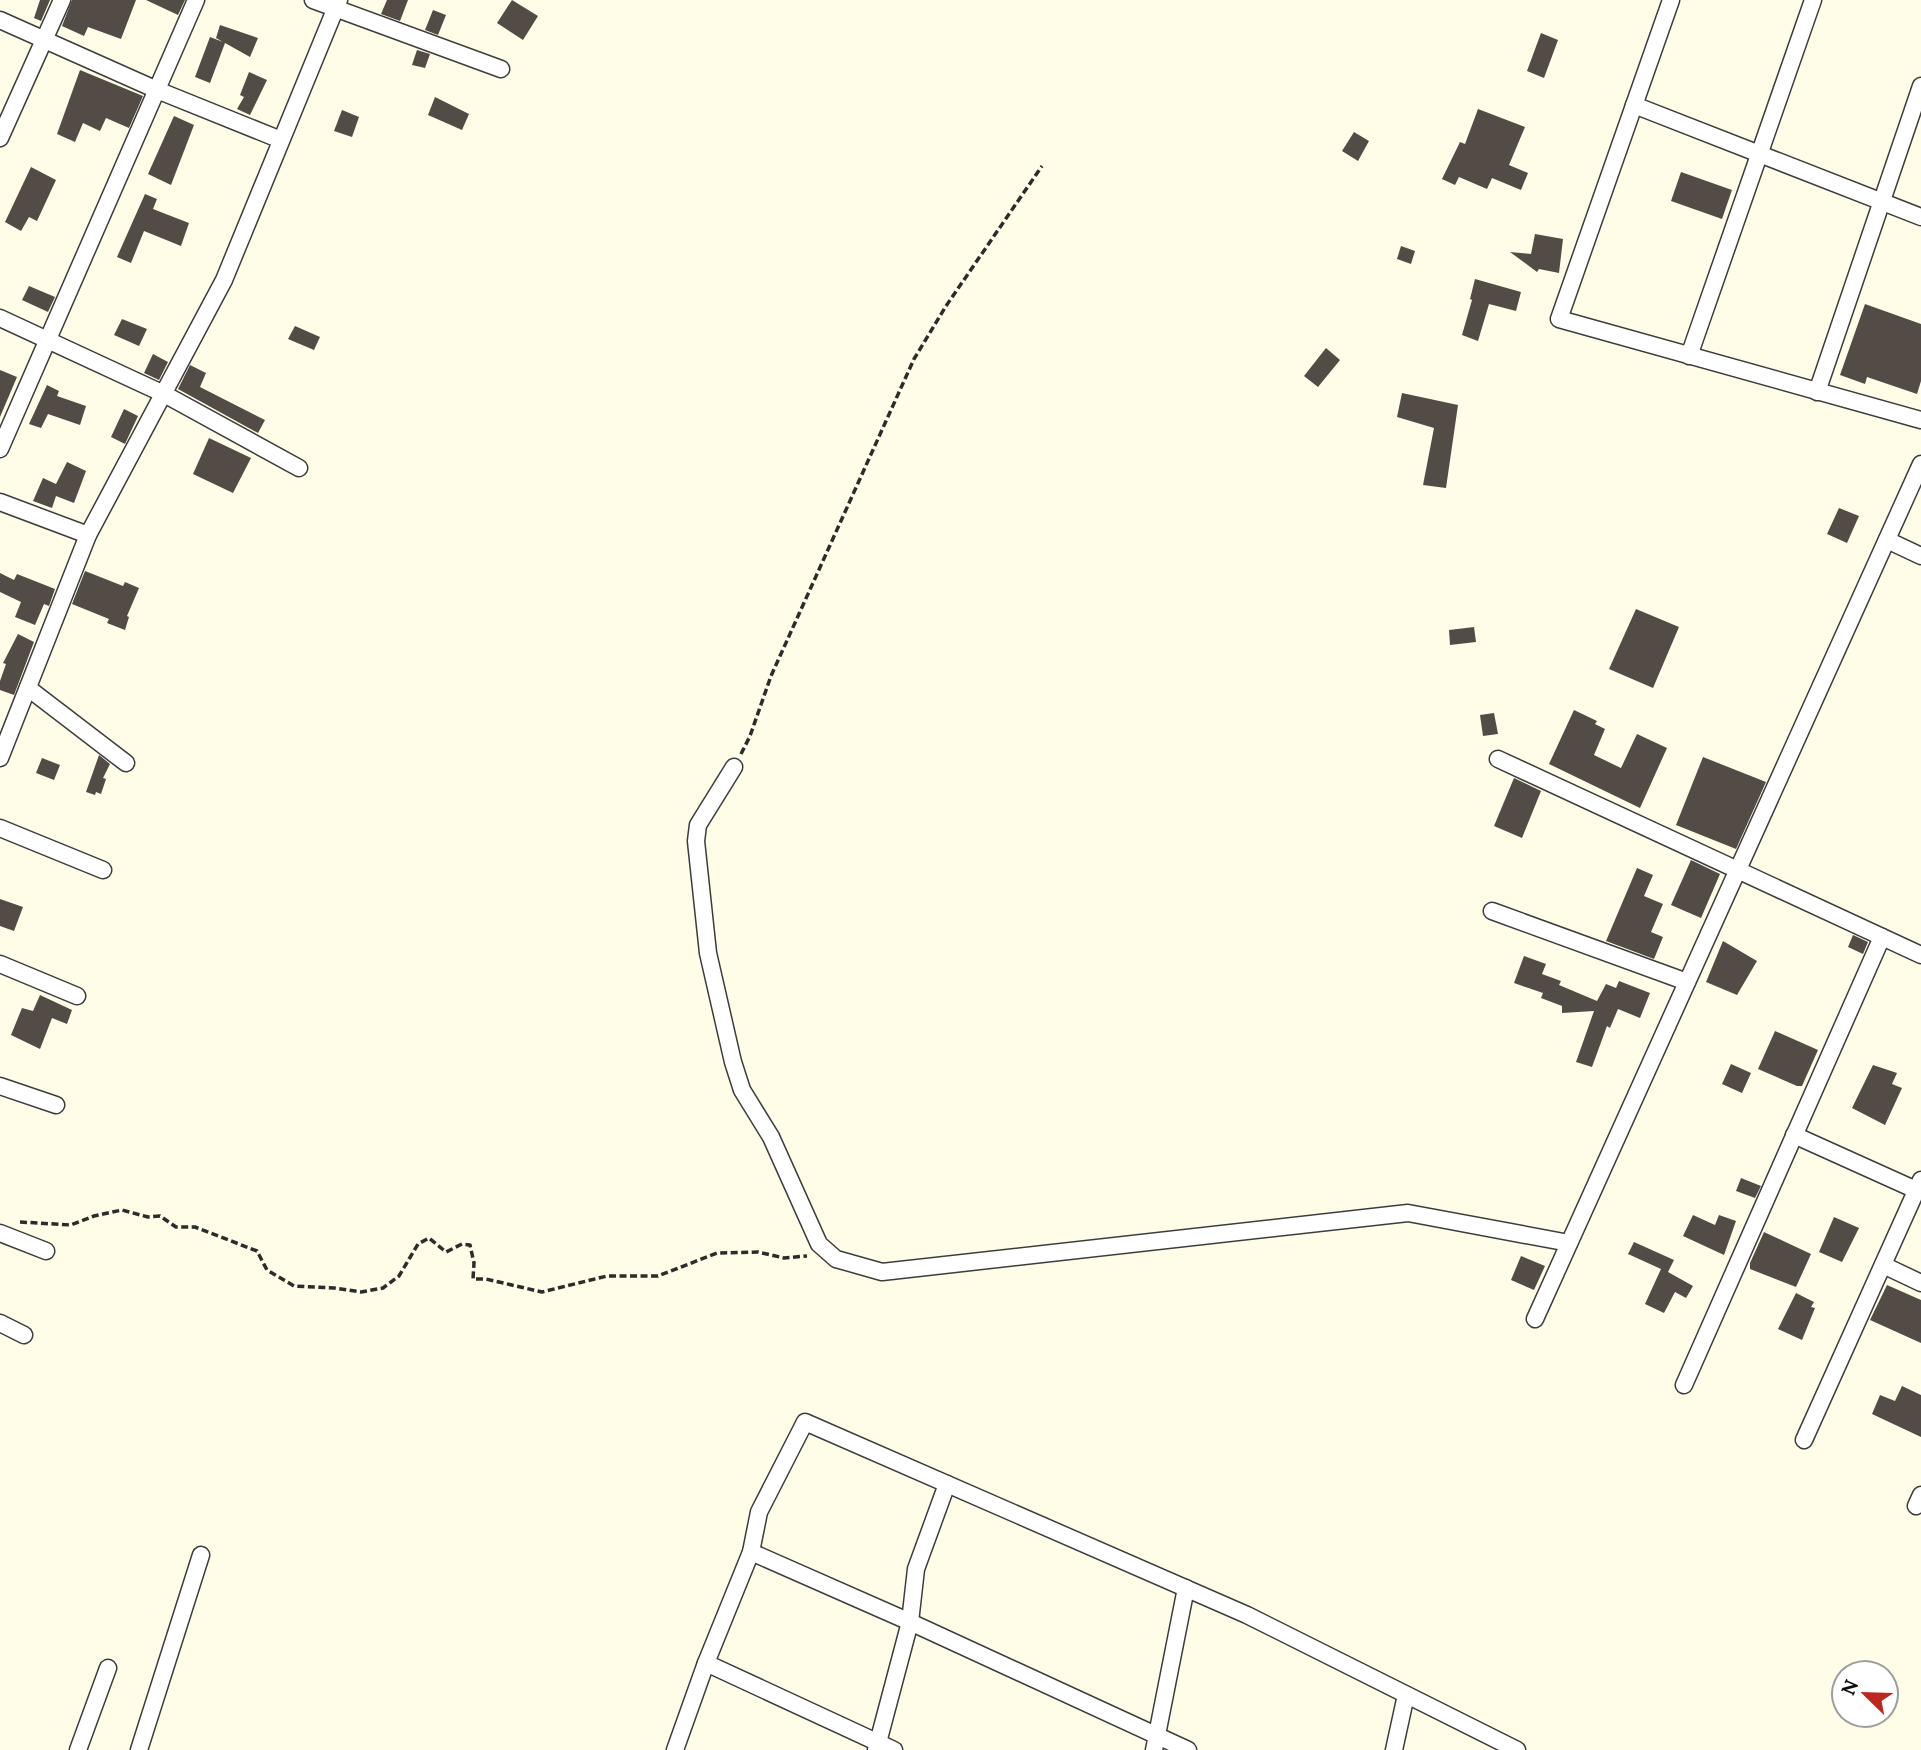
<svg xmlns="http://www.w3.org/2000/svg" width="1921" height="1750" font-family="Lora,serif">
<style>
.building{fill:#534c46}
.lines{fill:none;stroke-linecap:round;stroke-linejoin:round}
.minor-casing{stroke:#3d3d3d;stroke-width:19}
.path{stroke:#2c2c2c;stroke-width:3.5;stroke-dasharray:7 3.5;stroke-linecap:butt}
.minor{stroke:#fff;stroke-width:16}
</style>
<rect width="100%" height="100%" fill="#fffde7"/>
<g class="building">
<polygon points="40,0 50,0 41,21 34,18"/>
<polygon points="72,0 136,0 121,39 88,27 84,36 62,26"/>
<polygon points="146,0 185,0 178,15"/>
<polygon points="387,0 408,0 400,21 381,14"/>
<polygon points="512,0 538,16 523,40 497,23"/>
<polygon points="433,10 446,15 438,35 425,30"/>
<polygon points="220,25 258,38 250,57 225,43 210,83 195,77 210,37 223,42 216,38"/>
<polygon points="1541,33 1558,40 1544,78 1527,71"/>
<polygon points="417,50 430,54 425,68 412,65"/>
<polygon points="80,70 143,96 129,128 106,118 100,131 83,123 75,142 57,134"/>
<polygon points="249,72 267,80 250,115 237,109 244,97 240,95"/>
<polygon points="435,97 469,114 462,130 428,115"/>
<polygon points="1478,109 1525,127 1509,165 1528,173 1521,190 1492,178 1487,189 1459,177 1455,185 1442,179 1460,142 1465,144"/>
<polygon points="342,110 359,117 352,137 334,131"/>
<polygon points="174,116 194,125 171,185 148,174"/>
<polygon points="1354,132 1369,141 1358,161 1342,151"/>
<polygon points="31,167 56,180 37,221 29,217 21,231 5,222"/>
<polygon points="1681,172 1732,190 1722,219 1671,201"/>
<polygon points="145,194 157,199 153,209 189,223 181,246 144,231 131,263 117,257"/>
<polygon points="1535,234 1563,239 1559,273 1539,269 1537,272 1510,252 1531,254"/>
<polygon points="1401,246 1415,251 1411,264 1397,259"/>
<polygon points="1475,279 1521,292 1516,311 1489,304 1478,341 1462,335 1472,300 1470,299"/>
<polygon points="29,286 55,297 48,312 22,300"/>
<polygon points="1865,304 1921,324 1921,381 1917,394 1867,377 1865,384 1840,375"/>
<polygon points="122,319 147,329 139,346 114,335"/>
<polygon points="295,326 320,337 314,350 288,339"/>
<polygon points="1326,348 1340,360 1318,387 1304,376"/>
<polygon points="153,354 168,362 159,380 144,373"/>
<polygon points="190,365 206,373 200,387 265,420 258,433 178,389"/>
<polygon points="0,370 17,377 0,417"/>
<polygon points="47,385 59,391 57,396 86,406 80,425 48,414 41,428 29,424"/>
<polygon points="1402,393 1458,405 1446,488 1423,485 1434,428 1397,417"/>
<polygon points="124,409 138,416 125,444 111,437"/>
<polygon points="209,438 251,458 233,493 193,474"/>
<polygon points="67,462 86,471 74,503 56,496 52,508 33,501 43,478 56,484"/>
<polygon points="1839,508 1859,516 1847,543 1827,534"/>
<polygon points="85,571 123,586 125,582 139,588 127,616 129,617 125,630 107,623 109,619 72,604"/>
<polygon points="0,573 14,580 17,574 55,589 49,606 44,604 35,625 15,617 21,602 0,592"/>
<polygon points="1636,609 1679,627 1653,688 1609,669"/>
<polygon points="1474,627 1476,642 1450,645 1449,630"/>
<polygon points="18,634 34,642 14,695 0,690 0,681 6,664 3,663"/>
<polygon points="1574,710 1597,721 1595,724 1605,729 1594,755 1621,768 1637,734 1667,748 1640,808 1549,764"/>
<polygon points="1494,713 1498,734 1483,736 1480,715"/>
<polygon points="99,755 110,764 103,778 106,779 101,794 96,792 95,795 86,792"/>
<polygon points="1703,757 1766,782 1736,849 1676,825"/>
<polygon points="42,758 60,765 54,780 36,773"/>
<polygon points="1514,778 1541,791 1522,838 1494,826"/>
<polygon points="1691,860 1720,874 1701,918 1671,905"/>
<polygon points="1637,868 1653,875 1644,896 1663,904 1651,932 1663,937 1654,959 1606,941"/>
<polygon points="0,899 23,907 14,931 0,926"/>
<polygon points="1853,935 1868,942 1863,954 1848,947"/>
<polygon points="1723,941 1757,961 1737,995 1706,982"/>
<polygon points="1524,956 1546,964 1542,974 1561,981 1559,985 1597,1001 1606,984 1616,988 1619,981 1650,993 1640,1018 1618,1009 1610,1028 1607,1026 1592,1067 1576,1062 1594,1011 1562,1013 1562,1006 1541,998 1543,993 1514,983"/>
<polygon points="40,995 72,1010 67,1024 52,1018 40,1049 11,1035 22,1008 33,1011"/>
<polygon points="1775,1031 1818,1050 1802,1086 1797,1086 1758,1069"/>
<polygon points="1731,1064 1751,1073 1742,1093 1722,1084"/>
<polygon points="1873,1065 1897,1073 1892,1084 1902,1088 1885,1125 1852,1108"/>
<polygon points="1741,1178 1761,1186 1755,1198 1736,1191"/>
<polygon points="1693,1215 1715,1225 1719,1215 1736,1221 1724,1255 1683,1236"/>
<polygon points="1834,1217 1859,1228 1842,1262 1819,1252"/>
<polygon points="1764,1232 1811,1254 1796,1287 1750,1269 1750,1263"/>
<polygon points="1634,1242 1674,1260 1668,1272 1693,1286 1686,1298 1675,1292 1664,1313 1645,1304 1661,1269 1628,1254"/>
<polygon points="1521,1256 1545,1266 1534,1290 1511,1280"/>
<polygon points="1887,1285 1921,1300 1921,1343 1870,1320"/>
<polygon points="1796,1293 1814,1302 1811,1307 1815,1308 1802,1340 1778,1329"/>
<polygon points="1902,1386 1921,1395 1921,1437 1872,1414 1880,1395 1895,1401"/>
</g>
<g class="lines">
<g class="minor-casing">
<g id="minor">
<polyline points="313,0 501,69"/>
<polyline points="1671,0 1559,319 1921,420"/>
<polyline points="0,20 157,90 281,140"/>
<polyline points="1634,105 1921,217"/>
<polyline points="0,138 62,0"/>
<polyline points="0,318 164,394 299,468"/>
<polyline points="1689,356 1813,0"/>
<polyline points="1817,392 1921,86"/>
<polyline points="0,449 196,0"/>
<polyline points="0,502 88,535"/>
<polyline points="1887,540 1921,556"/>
<polyline points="28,688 126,763"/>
<polyline points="0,758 88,535 224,280 339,0"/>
<polyline points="1498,759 1921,955"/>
<polyline points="734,767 698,825 696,841 708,953 733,1062 742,1090 771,1137 819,1244 836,1259 882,1272 1408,1213 1569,1243"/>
<polyline points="0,828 103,870"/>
<polyline points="1492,911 1687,982"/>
<polyline points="0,964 77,996"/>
<polyline points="0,1086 56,1105"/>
<polyline points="1794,1135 1916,1190"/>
<polyline points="0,1233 46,1251"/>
<polyline points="1883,1265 1921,1283"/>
<polyline points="1535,1319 1921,464"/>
<polyline points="0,1323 24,1335"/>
<polyline points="1684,1385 1882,937"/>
<polyline points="1804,1440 1921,1180"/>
<polyline points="1916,1506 1921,1495"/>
<polyline points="751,1552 910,1622 1188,1750"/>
<polyline points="706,1663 894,1750"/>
<polyline points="78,1750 108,1668"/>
<polyline points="139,1750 201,1555"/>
<polyline points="675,1750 706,1663 751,1552 759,1512 805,1422 1247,1615 1517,1750"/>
<polyline points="876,1750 910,1622 916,1569 947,1484"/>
<polyline points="1154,1750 1186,1588"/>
<polyline points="1394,1750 1406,1695"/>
</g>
</g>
<g class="path">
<polyline points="741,754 750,736 771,676 914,359 946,306 1042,166"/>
<polyline points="20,1222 71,1225 94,1216 122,1210 148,1217 160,1216 176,1227 195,1227 257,1251 267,1270 294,1286 334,1288 361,1292 383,1288 399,1276 418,1244 429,1238 446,1252 462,1244 470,1245 474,1263 473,1279 486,1279 542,1292 607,1276 658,1276 717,1253 758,1252 784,1258 807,1256"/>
</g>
<use href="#minor" class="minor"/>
</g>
<g transform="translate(1865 1694) rotate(293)"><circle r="33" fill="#ffffff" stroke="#9d9d9d" stroke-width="2"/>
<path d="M0-5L12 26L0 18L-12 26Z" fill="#be271e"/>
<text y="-10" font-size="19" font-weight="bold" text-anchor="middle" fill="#0a0a0a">N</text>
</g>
</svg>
